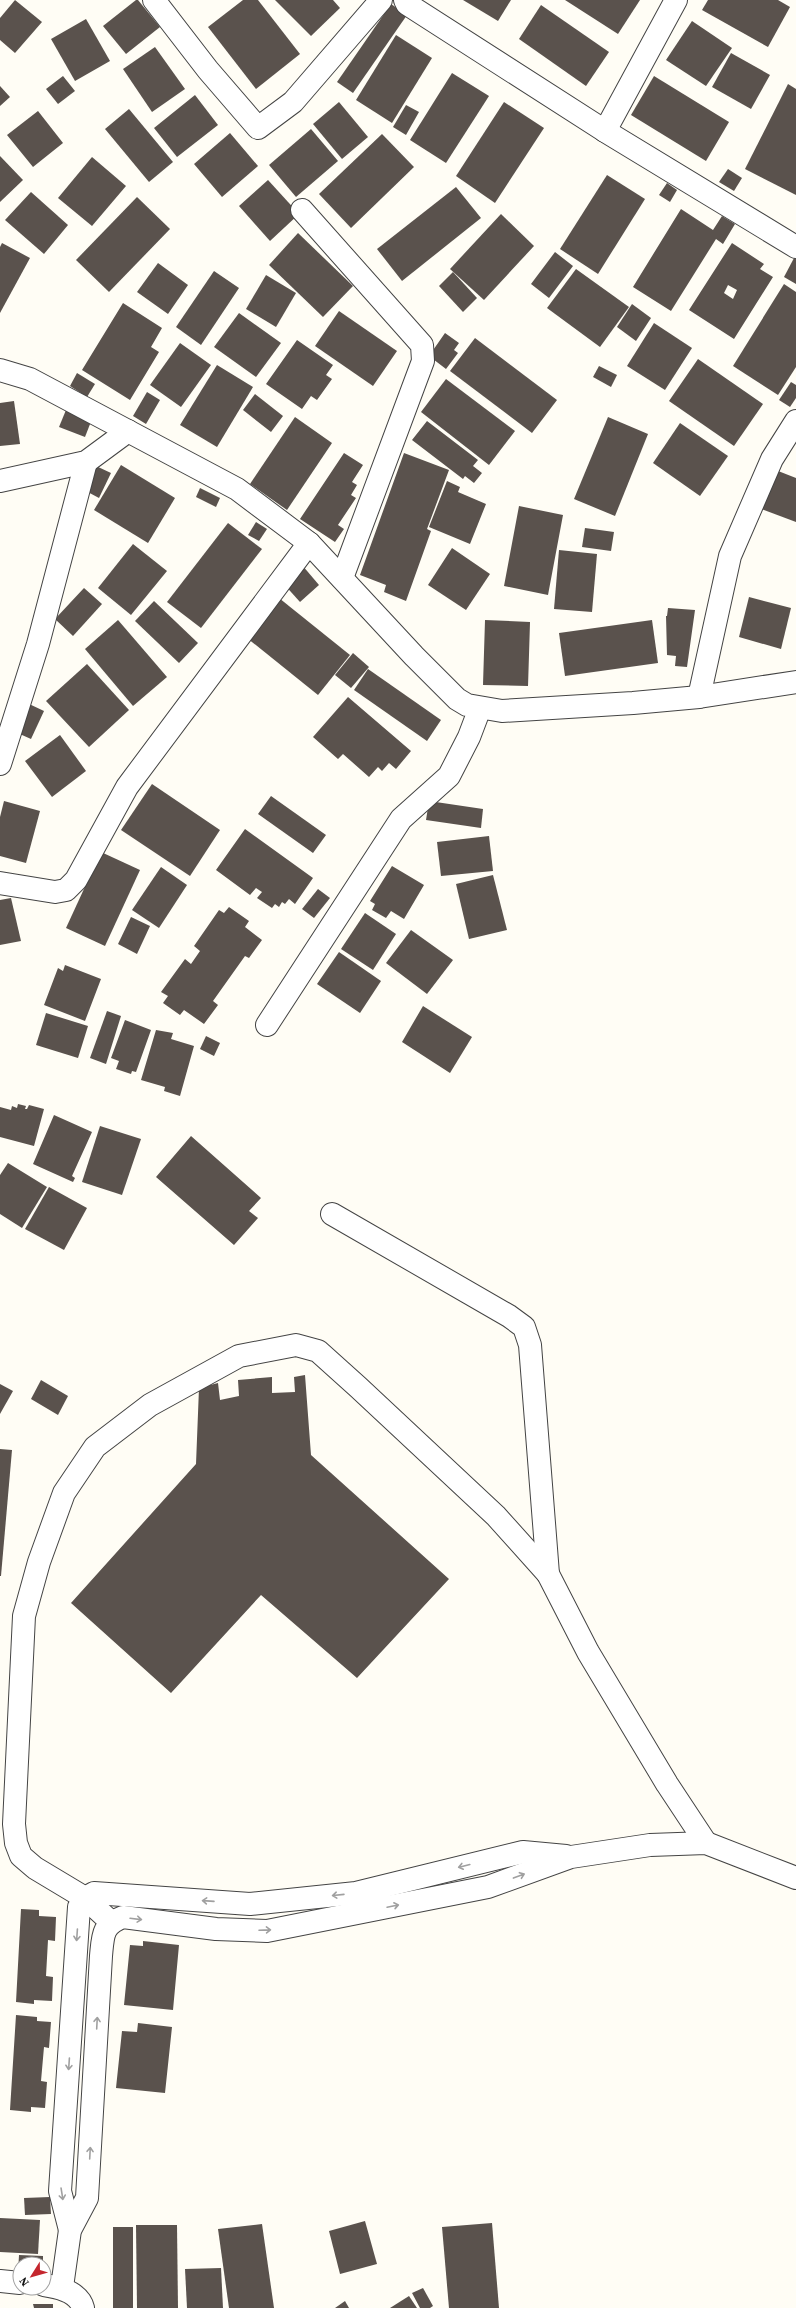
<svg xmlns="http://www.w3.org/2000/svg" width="796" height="2308" font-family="'Source Serif 4',serif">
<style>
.building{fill:#5a524d;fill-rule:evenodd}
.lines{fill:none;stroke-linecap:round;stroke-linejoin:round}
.minor-casing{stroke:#444;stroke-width:24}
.minor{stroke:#fff;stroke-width:22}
.oneway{stroke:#a0a0a0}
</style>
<rect width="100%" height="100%" fill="#fffdf5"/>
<g class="building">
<polygon points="15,0 42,22 15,53 0,40 0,18"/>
<polygon points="136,0 138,0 160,27 126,54 103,26"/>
<polygon points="243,0 258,0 300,54 256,89 208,27"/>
<polygon points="275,0 333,0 340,8 311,36"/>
<polygon points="463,0 511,0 498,21"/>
<polygon points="565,0 640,0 618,34"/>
<polygon points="708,0 778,0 790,7 768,47 702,10"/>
<polygon points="391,4 407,15 353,93 337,82"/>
<polygon points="541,5 609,52 586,86 519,39"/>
<polygon points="86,19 110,61 75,81 51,39"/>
<polygon points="692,21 732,48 706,86 666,60"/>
<polygon points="396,35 432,58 392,123 356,100"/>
<polygon points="155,47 185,89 152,112 123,69"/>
<polygon points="731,53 770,75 751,109 712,87"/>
<polygon points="452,73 489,96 446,163 410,140"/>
<polygon points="63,76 75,91 58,104 46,89"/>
<polygon points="654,76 729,122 706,161 631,115"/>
<polygon points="788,84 796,89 796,195 745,169"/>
<polygon points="0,86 10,97 0,106"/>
<polygon points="195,95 218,125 177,157 154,128"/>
<polygon points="339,102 368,137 342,159 313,124"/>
<polygon points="504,102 544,128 495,203 456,176"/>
<polygon points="406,105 419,112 406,135 393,127"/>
<polygon points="129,109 173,162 149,182 105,129"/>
<polygon points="38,111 63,143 33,167 7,135"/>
<polygon points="311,129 338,161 296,197 269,165"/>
<polygon points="230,133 258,166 222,197 194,164"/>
<polygon points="382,134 414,167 351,228 319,194"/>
<polygon points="0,156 23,180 0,202"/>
<polygon points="92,157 126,186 92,226 58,198"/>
<polygon points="728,169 742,178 734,191 719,182"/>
<polygon points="607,175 645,199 598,274 560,249"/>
<polygon points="268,180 299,214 270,241 239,206"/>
<polygon points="667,183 677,190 670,202 659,195"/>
<polygon points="456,187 481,218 402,281 377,249"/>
<polygon points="31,192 68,225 44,254 5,220"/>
<polygon points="137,197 170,229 109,292 76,260"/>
<polygon points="681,209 713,230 722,216 735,224 723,244 716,239 671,311 633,287"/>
<polygon points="501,214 534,246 484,300 450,269"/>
<polygon points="298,233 353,286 323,317 269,265"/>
<polygon points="2,243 30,258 0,313 0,247"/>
<path d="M732 243 764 264 760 269 773 277 734 339 689 310ZM728 285 737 290 733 299 724 293Z"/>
<polygon points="555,252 573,266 549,298 531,284"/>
<polygon points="794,258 796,259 796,284 784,277"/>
<polygon points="158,263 188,285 168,314 137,292"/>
<polygon points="576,269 629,307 600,347 547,308"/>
<polygon points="214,271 239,288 201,345 176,327"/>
<polygon points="453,272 477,298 463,312 439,286"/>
<polygon points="266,275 296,293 276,327 246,309"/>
<polygon points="784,284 796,292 796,367 778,395 733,366"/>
<polygon points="123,303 162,328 151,347 159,352 130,400 82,370"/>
<polygon points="632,304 651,318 636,341 617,327"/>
<polygon points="339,311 397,351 373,386 315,346"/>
<polygon points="239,313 281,343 256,377 214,347"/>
<polygon points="654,323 692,348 665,390 627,366"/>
<polygon points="445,333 459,343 454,350 458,353 446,369 429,356"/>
<polygon points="475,338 557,400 532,433 450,371"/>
<polygon points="297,340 333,365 326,375 332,379 317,400 311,396 302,409 266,384"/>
<polygon points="180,343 211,365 181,407 150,385"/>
<polygon points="698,359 763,404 734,446 669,401"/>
<polygon points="217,365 253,387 217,447 180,425"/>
<polygon points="599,366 617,375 611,387 593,377"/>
<polygon points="77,373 95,384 87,397 70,386"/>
<polygon points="446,379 515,431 489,465 421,412"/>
<polygon points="791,382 796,385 796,398 790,407 779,400"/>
<polygon points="147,392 160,400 146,424 133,416"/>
<polygon points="255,394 283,416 271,432 243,410"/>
<polygon points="14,401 20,444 0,446 0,403"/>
<polygon points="66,410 92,419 85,437 59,427"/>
<polygon points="295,417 332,443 287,510 250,484"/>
<polygon points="608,417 648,434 615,516 574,499"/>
<polygon points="427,421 478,460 473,466 482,473 474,483 465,476 463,479 412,440"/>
<polygon points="680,423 728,456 700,496 653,463"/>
<polygon points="344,453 363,465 352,482 357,485 351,495 356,498 338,525 344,529 335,542 300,519"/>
<polygon points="404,453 449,470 427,529 431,531 406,601 384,592 386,585 360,575"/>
<polygon points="121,465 175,498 148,543 94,510"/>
<polygon points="96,466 111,473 99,498 84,490"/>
<polygon points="773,469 796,478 796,522 759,508"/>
<polygon points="447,481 460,487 458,492 486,504 470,544 429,527"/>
<polygon points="200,488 220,498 216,507 196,497"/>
<polygon points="519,506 563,515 548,595 504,586"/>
<polygon points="256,522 267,529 259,541 248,535"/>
<polygon points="228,523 262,549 201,628 167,602"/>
<polygon points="585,528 614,532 611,551 582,547"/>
<polygon points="133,544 167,571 131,615 98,588"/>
<polygon points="452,548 490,574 466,610 428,585"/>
<polygon points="559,550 597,554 592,612 554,609"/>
<polygon points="302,565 319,585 300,602 282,582"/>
<polygon points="84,588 102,604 73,636 55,619"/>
<polygon points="749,597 791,608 781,649 739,637"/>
<polygon points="279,598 350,655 318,695 247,638"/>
<polygon points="154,601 198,643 179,663 135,621"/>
<polygon points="668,608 695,610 687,667 675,666 676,656 667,655 666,616 667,616"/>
<polygon points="118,620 167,677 133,706 85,649"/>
<polygon points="485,620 530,622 528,686 483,685"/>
<polygon points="652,620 658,663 565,676 559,633"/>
<polygon points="353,653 369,667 351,688 335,675"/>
<polygon points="87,664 129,710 89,747 46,701"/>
<polygon points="368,669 441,720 427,741 354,690"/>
<polygon points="348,697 411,751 396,769 389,763 382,771 378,767 369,777 343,754 338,759 313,737"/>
<polygon points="27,703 44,711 31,739 13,731"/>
<polygon points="60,735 86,771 52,797 25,761"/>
<polygon points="152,784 220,830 190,876 121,830"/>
<polygon points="271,796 326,835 313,853 258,814"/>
<polygon points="4,801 40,811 26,863 0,856 0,817"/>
<polygon points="429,801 483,809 481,828 426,820"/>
<polygon points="245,829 313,878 295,904 289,899 285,904 282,902 279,907 275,904 272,908 257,898 262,892 256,888 250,895 216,870"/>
<polygon points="489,836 493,871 441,876 437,842"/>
<polygon points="101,852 140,870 105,946 66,928"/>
<polygon points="392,866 424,885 404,919 391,911 386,918 372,910 375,904 370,901"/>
<polygon points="161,867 187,885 159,928 132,910"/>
<polygon points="493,875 507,930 469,939 456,884"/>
<polygon points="318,889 330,898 314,918 302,909"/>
<polygon points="11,898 21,941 0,945 0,900"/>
<polygon points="229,907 249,921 245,927 262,940 249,958 245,956 213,1001 218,1005 204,1024 184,1010 180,1015 163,1003 168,996 161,992 185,959 191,964 200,951 194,946 219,910 224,913"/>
<polygon points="365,913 396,934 373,970 341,949"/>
<polygon points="131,917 150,926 137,954 118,944"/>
<polygon points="411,930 453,960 427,994 386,963"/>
<polygon points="339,952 381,981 360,1013 317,984"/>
<polygon points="65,965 101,979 85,1021 44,1005 58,968 63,971"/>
<polygon points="423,1006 472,1037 450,1073 402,1042"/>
<polygon points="107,1011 121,1016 106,1064 90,1058"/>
<polygon points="46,1013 88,1026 78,1058 36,1045"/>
<polygon points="125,1020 151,1030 136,1072 132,1071 131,1074 116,1069 119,1061 111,1058"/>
<polygon points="156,1030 173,1033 171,1039 194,1046 180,1096 164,1091 165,1087 141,1080"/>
<polygon points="206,1036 220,1043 214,1056 200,1049"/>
<polygon points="18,1104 26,1106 25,1109 27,1109 29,1105 44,1109 34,1146 0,1137 0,1107 11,1110 12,1106 17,1108"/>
<polygon points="54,1115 92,1132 72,1176 75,1178 73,1182 33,1164"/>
<polygon points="100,1126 141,1139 122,1195 82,1182"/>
<polygon points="191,1136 261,1198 249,1211 258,1218 234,1245 156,1177"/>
<polygon points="8,1163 47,1187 22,1228 0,1214 0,1175"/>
<polygon points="49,1187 87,1208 64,1250 25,1229"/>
<polygon points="305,1375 311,1455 449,1579 357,1678 261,1595 171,1693 71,1603 196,1464 199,1388 218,1383 220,1400 239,1396 238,1380 272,1377 272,1393 295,1392 294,1377"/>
<polygon points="41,1380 68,1396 58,1415 31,1399"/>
<polygon points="0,1384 13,1391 0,1414"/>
<polygon points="0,1449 12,1450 1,1576 0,1576"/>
<polygon points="21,1909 39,1910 39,1916 56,1917 55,1941 48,1940 46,1976 53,1977 52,2001 34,2000 34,2004 16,2002"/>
<polygon points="143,1941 179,1945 173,2010 124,2005 130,1945 143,1946"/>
<polygon points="16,2015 37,2017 37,2021 51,2022 49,2048 44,2047 41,2081 47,2082 45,2108 31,2107 31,2112 10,2110"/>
<polygon points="138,2023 172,2027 165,2093 116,2088 122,2031 137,2032"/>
<polygon points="50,2197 51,2214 25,2215 24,2198"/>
<polygon points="0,2218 40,2220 38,2254 0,2252"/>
<polygon points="365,2221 377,2264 340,2274 329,2231"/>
<polygon points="492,2223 499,2308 449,2308 442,2227"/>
<polygon points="262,2224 274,2308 229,2308 218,2229"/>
<polygon points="136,2225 177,2225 178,2308 137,2308"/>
<rect x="113" y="2227" width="20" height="81"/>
<polygon points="19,2255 43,2256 43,2264 20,2264 20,2273 18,2273"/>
<polygon points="221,2268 223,2308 187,2308 185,2269"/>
<polygon points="423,2288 433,2306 430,2308 420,2308 412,2293"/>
<polygon points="409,2296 417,2308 390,2308"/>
<polygon points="345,2301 349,2308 335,2308"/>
<polygon points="33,2304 53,2304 53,2308 34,2308"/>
</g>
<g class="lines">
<g class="minor-casing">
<g id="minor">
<polyline points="154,0 208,70 258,128 293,102 381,0"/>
<polyline points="405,0 407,4 605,131 796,247"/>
<polyline points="605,131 676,0"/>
<polyline points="302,210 422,345 423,361 417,377 342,578"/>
<polyline points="0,370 30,379 237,489 309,543 414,656 457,699 467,705 502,711 633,703 699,697 796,682"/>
<polyline points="0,481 86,462 128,431"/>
<polyline points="699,697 730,556 772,459 796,421"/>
<polyline points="0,764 38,644 86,462"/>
<polyline points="0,883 55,892 66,890 76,880 127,787 309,543"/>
<polyline points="267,1025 401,819 449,776 469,737 480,708"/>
<polyline points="332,1214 509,1316 524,1327 530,1345 548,1574"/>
<polyline points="111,1922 85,1898 35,1868 21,1856 16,1843 14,1824 24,1616 39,1562 64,1493 95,1447 150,1405 239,1356 296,1345 318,1351 358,1387 496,1516 548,1574 588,1652 667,1784 706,1843"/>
<polyline points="70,2230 60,2191 79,1907 85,1898 94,1893 250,1904 356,1893 523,1852 566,1856"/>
<polyline points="0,2281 20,2283"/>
<path d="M44 2285C58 2287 79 2292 83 2308"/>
<path d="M62 2287 70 2230 87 2198 101 1956C103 1935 102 1925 123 1917L216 1929 267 1931 488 1887 571 1857 650 1845 706 1843 796 1878"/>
</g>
</g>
<use href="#minor" class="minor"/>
</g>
<defs><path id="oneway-shaft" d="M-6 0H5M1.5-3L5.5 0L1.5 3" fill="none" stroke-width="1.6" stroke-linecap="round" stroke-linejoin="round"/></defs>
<g class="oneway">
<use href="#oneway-shaft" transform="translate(464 1866) rotate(166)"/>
<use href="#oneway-shaft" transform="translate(519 1876) rotate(-20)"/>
<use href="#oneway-shaft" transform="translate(338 1895) rotate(174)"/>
<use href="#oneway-shaft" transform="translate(208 1901) rotate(-176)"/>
<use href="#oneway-shaft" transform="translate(393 1906) rotate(-12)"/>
<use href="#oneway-shaft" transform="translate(136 1919) rotate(7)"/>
<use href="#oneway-shaft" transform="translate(265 1930) rotate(-2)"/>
<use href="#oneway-shaft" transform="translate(77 1935) rotate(94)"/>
<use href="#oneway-shaft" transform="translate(97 2023) rotate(-87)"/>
<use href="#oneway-shaft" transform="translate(69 2064) rotate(94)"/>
<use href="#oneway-shaft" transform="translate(90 2153) rotate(-87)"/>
<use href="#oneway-shaft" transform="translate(62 2194) rotate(81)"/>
</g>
<g transform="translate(32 2276) rotate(233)"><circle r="19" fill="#ffffff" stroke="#a0a0a0"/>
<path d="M0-3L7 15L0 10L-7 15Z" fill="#c4262e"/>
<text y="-6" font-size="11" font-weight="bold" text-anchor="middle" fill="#111111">N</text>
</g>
</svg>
